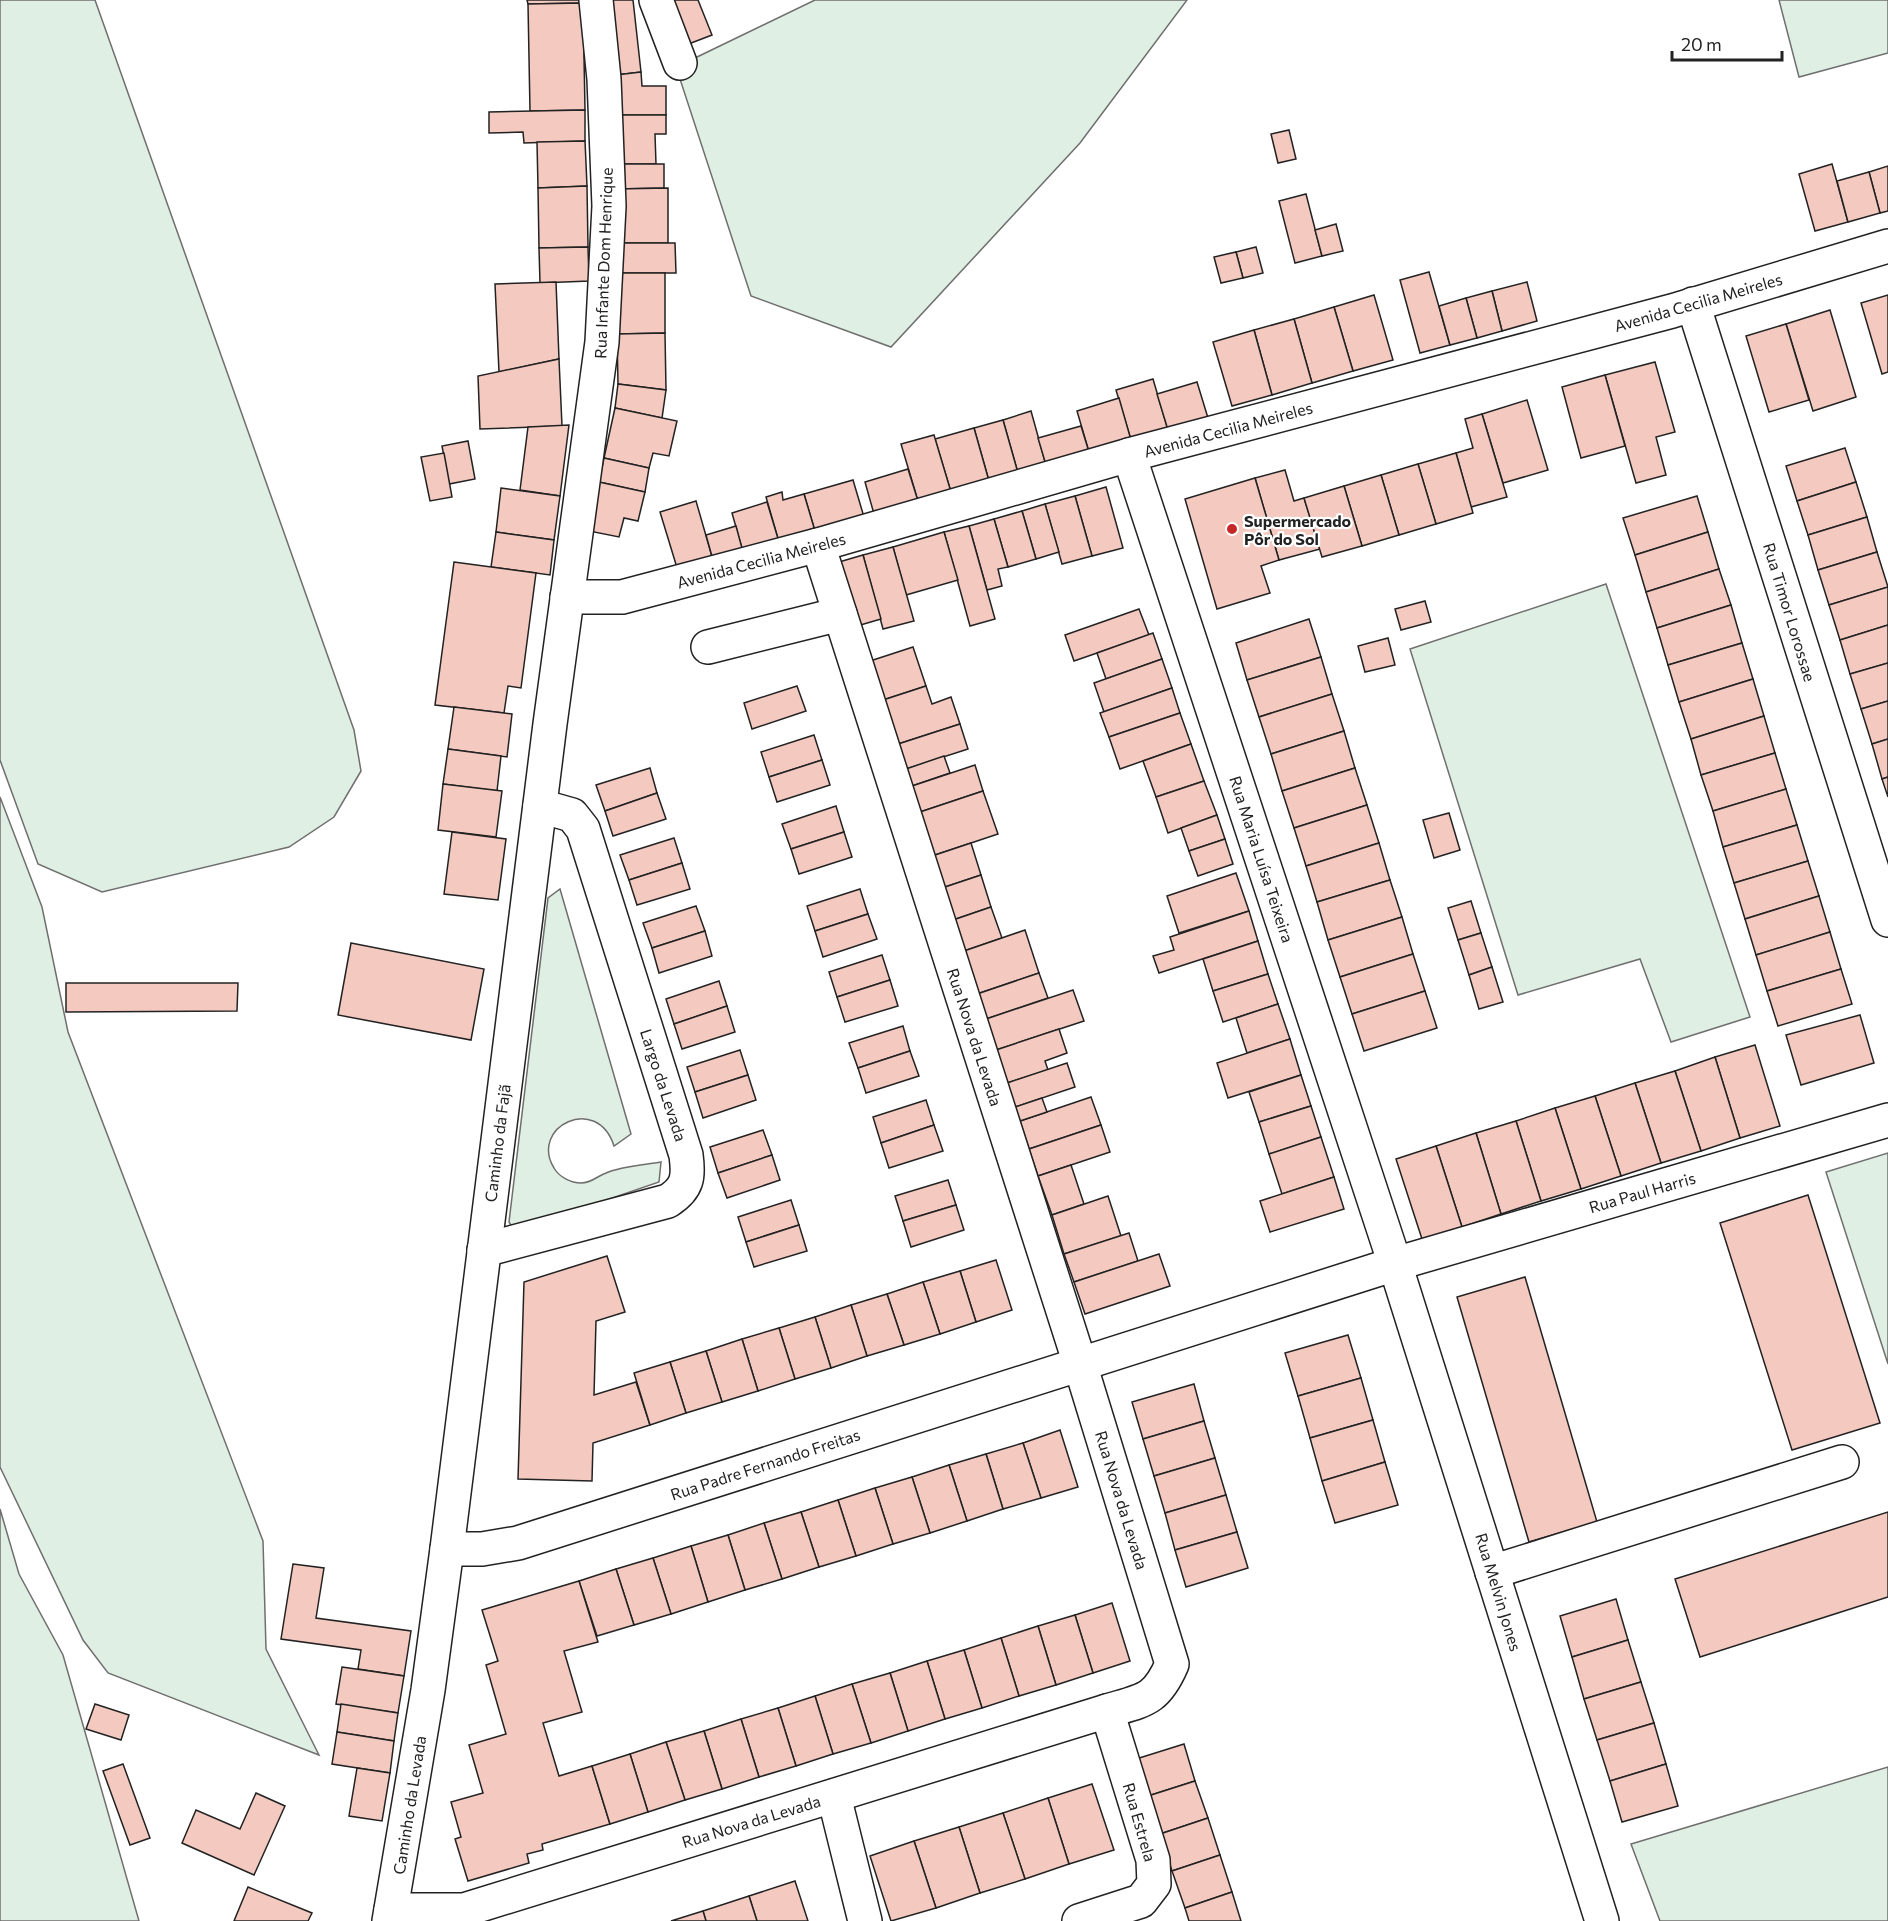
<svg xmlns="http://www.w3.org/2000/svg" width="1888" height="1921" font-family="Commissioner,sans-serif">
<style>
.green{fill:#e0efe3;stroke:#6f6f6f;stroke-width:1.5}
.building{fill:#f3c9c0;stroke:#222;stroke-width:1.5}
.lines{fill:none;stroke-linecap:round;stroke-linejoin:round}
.minor-casing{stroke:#222;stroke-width:36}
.minor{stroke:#fff;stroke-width:33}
.poi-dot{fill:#c62828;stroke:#fff;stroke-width:2}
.labels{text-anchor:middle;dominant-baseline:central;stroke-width:4.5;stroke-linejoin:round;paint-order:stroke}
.street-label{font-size:16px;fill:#222;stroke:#fff}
.poi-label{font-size:16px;font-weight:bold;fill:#222;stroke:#fff;text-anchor:start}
</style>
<rect width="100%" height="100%" fill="#fff"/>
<g class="green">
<polygon points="0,0 95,0 354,730 361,771 334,817 289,847 102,892 38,864 0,760"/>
<polygon points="815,0 1187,0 1080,143 891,347 751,296 678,73 697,65 695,58"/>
<polygon points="1779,0 1888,0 1888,53 1799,77"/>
<polygon points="1606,584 1750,1017 1671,1042 1640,959 1518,995 1410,649"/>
<polygon points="0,797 42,907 68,1032 263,1541 266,1649 319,1755 108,1673 83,1640 0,1467"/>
<path d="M560 889 631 1134 614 1146C597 1093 529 1127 554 1168 559 1177 571 1183 581 1183 592 1183 597 1176 606 1173 622 1166 644 1165 661 1162L659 1182 525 1228 514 1230 509 1222 548 898Z"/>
<polygon points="1888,1153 1888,1364 1826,1172"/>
<polygon points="0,1509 19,1574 63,1655 139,1921 0,1921"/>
<polygon points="1888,1767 1888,1921 1660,1921 1631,1844"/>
</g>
<g class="building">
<polygon points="527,0 582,0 583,3 528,4"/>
<polygon points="607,0 633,0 641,72 616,75"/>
<polygon points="668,0 698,0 712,35 686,45"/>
<polygon points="583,3 585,110 530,111 528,4"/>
<polygon points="641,72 642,86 666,86 666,115 616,115 616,75"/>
<polygon points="585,110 585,141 524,143 523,132 489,133 489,112"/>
<polygon points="616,115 666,115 666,134 655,134 656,164 616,164"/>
<polygon points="1289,130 1296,159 1278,163 1271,134"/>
<polygon points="585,141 587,186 538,188 537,142"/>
<polygon points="616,164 664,164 664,188 616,189"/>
<polygon points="1832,164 1848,222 1815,231 1799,174"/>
<polygon points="1888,166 1888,211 1880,213 1869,172"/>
<polygon points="1869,172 1880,213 1848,222 1837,181"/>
<polygon points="587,186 588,247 539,248 538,188"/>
<polygon points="668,188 668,243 617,243 616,189"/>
<polygon points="1306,194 1322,256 1295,263 1279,201"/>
<polygon points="1336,224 1343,251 1322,256 1315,230"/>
<polygon points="617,243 675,243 676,273 617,273"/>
<polygon points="588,247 589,281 540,283 539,248"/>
<polygon points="1256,247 1263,273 1243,278 1236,252"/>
<polygon points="1236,252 1243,278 1221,283 1214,257"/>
<polygon points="1429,272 1450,345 1420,353 1400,280"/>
<polygon points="617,273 665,273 665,333 617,334"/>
<polygon points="556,282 559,359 499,372 495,284"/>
<polygon points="1527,282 1537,321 1502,331 1492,291"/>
<polygon points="1492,291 1502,331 1477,338 1466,298"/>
<polygon points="1374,295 1393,360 1353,371 1334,307"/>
<polygon points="1888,295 1888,372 1882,374 1861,303"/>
<polygon points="1466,298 1477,338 1450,345 1439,306"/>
<polygon points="1334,307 1353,371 1312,383 1294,319"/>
<polygon points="1830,310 1856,397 1813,411 1786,324"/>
<polygon points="1294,319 1312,383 1272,395 1254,330"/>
<polygon points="1786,324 1809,400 1769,412 1746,336"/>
<polygon points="1254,330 1272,395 1232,406 1213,342"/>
<polygon points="665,333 666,390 618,384 617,334"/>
<polygon points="559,359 562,426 480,429 478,376"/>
<polygon points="1655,362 1675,432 1656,437 1666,475 1636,483 1605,375"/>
<polygon points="1605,375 1625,446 1581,458 1562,387"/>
<polygon points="1153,379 1168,430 1131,440 1116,390"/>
<polygon points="1197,382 1208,418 1168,430 1157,394"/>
<polygon points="618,384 666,390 662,418 615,408"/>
<polygon points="1119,398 1131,440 1089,452 1077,411"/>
<polygon points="1527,400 1548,470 1503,483 1482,414"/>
<polygon points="615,408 677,421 669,456 653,453 649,468 604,458"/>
<polygon points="1031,411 1046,465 1018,473 1003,420"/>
<polygon points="1482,414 1507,497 1471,507 1456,453 1473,448 1465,419"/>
<polygon points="1003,420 1018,473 989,481 974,428"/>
<polygon points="569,425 560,496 520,490 528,427"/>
<polygon points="1081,426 1089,452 1046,465 1038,438"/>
<polygon points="974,428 989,481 951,492 935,439"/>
<polygon points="934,435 951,492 918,501 901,444"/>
<polygon points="468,441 475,479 449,484 442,446"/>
<polygon points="1845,448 1856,482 1797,501 1786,466"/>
<polygon points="444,453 452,497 430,501 421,457"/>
<polygon points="1456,453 1473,513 1436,524 1418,464"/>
<polygon points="604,458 649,468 645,492 599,482"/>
<polygon points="1418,464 1436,524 1399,535 1381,475"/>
<polygon points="908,469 918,501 874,514 865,482"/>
<polygon points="1285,470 1294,501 1304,498 1320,549 1279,560 1255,478"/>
<polygon points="1381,475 1399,535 1362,546 1344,486"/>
<polygon points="1255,478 1279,560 1261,566 1270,593 1217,609 1185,499"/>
<polygon points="853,480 864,517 815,531 804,494"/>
<polygon points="599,482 645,492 638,521 624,518 619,537 589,531"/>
<polygon points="1856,482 1867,517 1808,535 1797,501"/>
<polygon points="1344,486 1362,546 1322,557 1304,498"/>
<polygon points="1106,487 1123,548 1092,556 1075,496"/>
<polygon points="501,488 560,496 554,540 496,532"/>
<polygon points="782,492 783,500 804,494 815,531 779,542 766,497"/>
<polygon points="1075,496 1092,556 1062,564 1045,504"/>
<polygon points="1697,496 1708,532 1635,555 1623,518"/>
<polygon points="696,501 713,560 678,571 660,512"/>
<polygon points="767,502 779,542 743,552 732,513"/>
<polygon points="1045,504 1059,552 1036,559 1022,511"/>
<polygon points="1022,511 1036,559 1008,567 994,519"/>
<polygon points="1867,517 1877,552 1818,570 1808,535"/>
<polygon points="994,519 1008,567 998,569 1002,586 987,590 969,526"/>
<polygon points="736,526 743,552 713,560 706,535"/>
<polygon points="969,526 995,619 970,626 944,532"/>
<polygon points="496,532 554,540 550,575 491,567"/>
<polygon points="944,532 958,580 906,595 893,547"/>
<polygon points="1708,532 1719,569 1646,592 1635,555"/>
<polygon points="893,547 914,621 883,629 863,555"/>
<polygon points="1877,552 1888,587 1829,605 1818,570"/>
<polygon points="863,555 881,619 857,626 839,562"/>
<polygon points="454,562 536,573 521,688 508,686 504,713 435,705"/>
<polygon points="1719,569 1731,605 1657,628 1646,592"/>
<polygon points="1888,587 1888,625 1840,640 1829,605"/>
<polygon points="1425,601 1431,622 1401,630 1395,609"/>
<polygon points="1731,605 1742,643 1668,665 1657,628"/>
<polygon points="1139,609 1149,635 1074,661 1065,635"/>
<polygon points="1309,619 1321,657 1247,680 1236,643"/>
<polygon points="1888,625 1888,663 1850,674 1840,640"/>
<polygon points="1153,633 1162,659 1106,679 1097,653"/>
<polygon points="1388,638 1395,665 1365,672 1358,646"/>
<polygon points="1742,643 1753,679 1679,702 1668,665"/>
<polygon points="913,647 926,686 880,701 867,662"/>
<polygon points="1321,657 1332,694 1259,717 1247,680"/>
<polygon points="1162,659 1172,688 1104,712 1094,683"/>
<polygon points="1888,663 1888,701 1861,709 1850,674"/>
<polygon points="1753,679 1764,716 1691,739 1679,702"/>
<polygon points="797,686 806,711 752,729 744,703"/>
<polygon points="926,686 932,704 951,697 960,724 895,745 880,701"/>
<polygon points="1172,688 1180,713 1109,737 1100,713"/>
<polygon points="1332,694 1344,731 1271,754 1259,717"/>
<polygon points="1888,701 1888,739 1872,744 1861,709"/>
<polygon points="454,707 512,714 507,757 448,749"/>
<polygon points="1180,713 1191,744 1120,769 1109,737"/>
<polygon points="1764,716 1775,753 1701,775 1691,739"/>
<polygon points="960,724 968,749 903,770 895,745"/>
<polygon points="1344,731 1355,768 1282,791 1271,754"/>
<polygon points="814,735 822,760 769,777 761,752"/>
<polygon points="1888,739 1888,777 1882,779 1872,744"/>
<polygon points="1191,744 1204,781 1156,797 1143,761"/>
<polygon points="448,749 501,756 497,791 443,784"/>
<polygon points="1775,753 1786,789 1713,811 1701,775"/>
<polygon points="944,756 950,773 909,787 903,770"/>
<polygon points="822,760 830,785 777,802 769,777"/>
<polygon points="975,765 983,791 917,813 909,787"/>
<polygon points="650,768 657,793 605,811 596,785"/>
<polygon points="1355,768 1367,805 1294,828 1282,791"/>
<polygon points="1888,777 1888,797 1882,779"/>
<polygon points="1204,781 1217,815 1168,833 1156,797"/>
<polygon points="443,784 502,791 496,837 438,830"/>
<polygon points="1786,789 1797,825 1723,847 1713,811"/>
<polygon points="983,791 998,834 932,856 917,813"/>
<polygon points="657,793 666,819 613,836 605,811"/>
<polygon points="1367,805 1379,843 1306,866 1294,828"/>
<polygon points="836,806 844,832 791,849 782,824"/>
<polygon points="1449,813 1460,850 1434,858 1423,820"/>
<polygon points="1217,815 1225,839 1189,851 1181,828"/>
<polygon points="1797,825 1808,861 1734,883 1723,847"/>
<polygon points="452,832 506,839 498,900 444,894"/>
<polygon points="844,832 852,857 799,874 791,849"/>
<polygon points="674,838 682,863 629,880 620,855"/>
<polygon points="1225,839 1233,864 1198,876 1189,851"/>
<polygon points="971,843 981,875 942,888 932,856"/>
<polygon points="1379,843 1390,880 1317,902 1306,866"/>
<polygon points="1808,861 1819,896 1745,919 1734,883"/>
<polygon points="682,863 690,889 637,905 629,880"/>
<polygon points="1236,873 1249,911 1179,933 1167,896"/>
<polygon points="981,875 991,907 953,920 942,888"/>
<polygon points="1390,880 1402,917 1328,940 1317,902"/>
<polygon points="860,889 868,914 815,931 807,906"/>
<polygon points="1819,896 1830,932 1756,955 1745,919"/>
<polygon points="1471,901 1481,933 1458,940 1448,908"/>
<polygon points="696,906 705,931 652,948 643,923"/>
<polygon points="991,907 1002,938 964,951 953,920"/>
<polygon points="1249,911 1258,941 1159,973 1153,956 1174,950 1170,937"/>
<polygon points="868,914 877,939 823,957 815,931"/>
<polygon points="1402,917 1413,954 1340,977 1328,940"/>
<polygon points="1025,930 1039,973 977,994 964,951"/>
<polygon points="705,931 712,956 659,973 652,948"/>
<polygon points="1830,932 1841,969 1767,991 1756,955"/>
<polygon points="1481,933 1492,967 1469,975 1458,940"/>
<polygon points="1258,941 1268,974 1213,991 1203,959"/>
<polygon points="351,943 484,969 471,1040 338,1015"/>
<polygon points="1413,954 1425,991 1352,1014 1340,977"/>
<polygon points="882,955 890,980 837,997 829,972"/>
<polygon points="1492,967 1503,1002 1479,1009 1469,975"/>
<polygon points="1841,969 1852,1004 1778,1026 1767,991"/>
<polygon points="1039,973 1048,998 986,1019 977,994"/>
<polygon points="1268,974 1278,1004 1223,1022 1213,991"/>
<polygon points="890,980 898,1006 845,1022 837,997"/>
<polygon points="719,981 727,1006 674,1024 666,999"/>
<polygon points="66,983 238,983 237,1011 66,1012"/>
<polygon points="1073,990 1084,1021 996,1050 986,1019"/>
<polygon points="1425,991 1437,1028 1364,1051 1352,1014"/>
<polygon points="1278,1004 1290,1039 1247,1053 1236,1018"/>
<polygon points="727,1006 735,1032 682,1049 674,1024"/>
<polygon points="1860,1015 1874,1063 1801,1085 1786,1035"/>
<polygon points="903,1026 910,1051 858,1068 849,1043"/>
<polygon points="1059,1029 1067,1053 1045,1061 1048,1070 1007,1083 996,1050"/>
<polygon points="1290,1039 1301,1075 1228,1098 1217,1063"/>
<polygon points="1755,1045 1780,1126 1740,1138 1715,1057"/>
<polygon points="740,1050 748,1075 695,1092 687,1067"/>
<polygon points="910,1051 919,1076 866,1093 858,1068"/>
<polygon points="1715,1057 1740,1138 1701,1151 1675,1071"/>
<polygon points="1067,1063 1075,1087 1015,1107 1007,1083"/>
<polygon points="1675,1071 1701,1151 1661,1163 1635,1083"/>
<polygon points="748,1075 756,1100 703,1118 695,1092"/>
<polygon points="1301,1075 1311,1106 1259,1122 1249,1092"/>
<polygon points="1635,1083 1661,1163 1621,1176 1595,1096"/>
<polygon points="1595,1096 1621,1176 1581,1189 1555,1108"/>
<polygon points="1091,1097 1101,1125 1029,1149 1020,1121"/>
<polygon points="1042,1098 1047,1112 1020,1121 1015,1107"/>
<polygon points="926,1100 934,1125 881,1143 873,1117"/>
<polygon points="1311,1106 1321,1137 1269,1154 1259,1122"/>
<polygon points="1555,1108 1581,1189 1541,1201 1516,1121"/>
<polygon points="1516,1121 1541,1201 1501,1214 1476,1133"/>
<polygon points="934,1125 943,1151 889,1168 881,1143"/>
<polygon points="1101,1125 1110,1152 1038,1176 1029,1149"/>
<polygon points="763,1130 772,1155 718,1173 710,1147"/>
<polygon points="1476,1133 1501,1214 1462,1227 1436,1146"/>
<polygon points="1321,1137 1334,1177 1282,1194 1269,1154"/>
<polygon points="1436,1146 1462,1227 1422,1239 1396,1159"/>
<polygon points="772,1155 780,1180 727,1198 718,1173"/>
<polygon points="1071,1165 1084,1204 1052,1215 1038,1176"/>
<polygon points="1334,1177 1344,1209 1270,1232 1260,1201"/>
<polygon points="948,1180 956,1205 903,1221 895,1196"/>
<polygon points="1808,1195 1880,1423 1792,1450 1720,1223"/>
<polygon points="1108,1196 1121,1236 1064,1254 1052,1215"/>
<polygon points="791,1200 799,1225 746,1242 738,1217"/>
<polygon points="956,1205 964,1230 911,1247 903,1221"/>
<polygon points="799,1225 807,1251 754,1267 746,1242"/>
<polygon points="1129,1233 1138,1261 1074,1282 1064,1254"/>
<polygon points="1159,1254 1170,1286 1085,1314 1074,1282"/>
<polygon points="607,1256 625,1312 596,1321 594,1395 636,1382 650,1425 593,1443 592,1481 518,1479 524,1282"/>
<polygon points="996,1260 1012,1310 976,1322 960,1271"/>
<polygon points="960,1271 976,1322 940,1334 923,1282"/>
<polygon points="1525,1277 1597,1522 1529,1542 1457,1297"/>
<polygon points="923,1282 940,1334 904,1345 887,1294"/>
<polygon points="887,1294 904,1345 867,1356 851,1305"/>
<polygon points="851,1305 867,1356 831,1368 815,1317"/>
<polygon points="815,1317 831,1368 795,1379 779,1328"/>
<polygon points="779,1328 795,1379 758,1391 742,1339"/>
<polygon points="1348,1335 1361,1378 1298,1396 1285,1353"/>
<polygon points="742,1339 758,1391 722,1402 706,1351"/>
<polygon points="706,1351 722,1402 686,1413 670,1362"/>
<polygon points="670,1362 686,1413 650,1425 634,1373"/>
<polygon points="1361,1378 1373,1420 1310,1438 1298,1396"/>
<polygon points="1194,1384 1204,1421 1143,1439 1132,1402"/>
<polygon points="1373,1420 1385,1462 1322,1481 1310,1438"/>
<polygon points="1204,1421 1215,1458 1154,1476 1143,1439"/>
<polygon points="1060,1430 1078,1487 1041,1498 1023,1443"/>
<polygon points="1023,1443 1041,1498 1003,1509 986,1454"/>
<polygon points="986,1454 1003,1509 967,1521 949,1465"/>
<polygon points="1215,1458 1226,1495 1165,1513 1154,1476"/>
<polygon points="1385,1462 1398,1505 1335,1523 1322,1481"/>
<polygon points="949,1465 967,1521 930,1533 912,1477"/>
<polygon points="912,1477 930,1533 893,1544 875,1488"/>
<polygon points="875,1488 893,1544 856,1556 838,1500"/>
<polygon points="1226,1495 1237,1532 1175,1550 1165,1513"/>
<polygon points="838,1500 856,1556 819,1567 801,1512"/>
<polygon points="801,1512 819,1567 782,1579 764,1523"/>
<polygon points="1888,1512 1888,1597 1700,1657 1675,1579"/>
<polygon points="764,1523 782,1579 745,1590 728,1535"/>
<polygon points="1237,1532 1248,1568 1186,1587 1175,1550"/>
<polygon points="728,1535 745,1590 708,1602 691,1546"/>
<polygon points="691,1546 708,1602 671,1614 653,1558"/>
<polygon points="653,1558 671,1614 634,1625 616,1569"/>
<polygon points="293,1564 324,1568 316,1618 411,1631 404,1676 358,1669 361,1650 281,1639"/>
<polygon points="616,1569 634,1625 597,1636 579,1581"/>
<polygon points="579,1581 598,1642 564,1651 582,1712 543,1723 559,1776 592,1766 610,1824 542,1844 543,1850 527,1854 529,1863 468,1881 455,1839 461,1837 451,1802 483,1793 469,1745 506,1734 486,1665 498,1661 482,1610"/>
<polygon points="1616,1599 1628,1640 1572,1657 1560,1616"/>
<polygon points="1112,1603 1130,1661 1093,1673 1075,1615"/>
<polygon points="1075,1615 1093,1673 1056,1685 1038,1626"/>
<polygon points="1038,1626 1056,1685 1019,1696 1001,1638"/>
<polygon points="1001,1638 1019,1696 982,1708 964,1650"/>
<polygon points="1628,1640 1641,1682 1584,1699 1572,1657"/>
<polygon points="964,1650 982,1708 945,1719 927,1661"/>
<polygon points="927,1661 945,1719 908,1731 890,1673"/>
<polygon points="342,1667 404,1676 398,1713 336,1704"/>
<polygon points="890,1673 908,1731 871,1743 852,1684"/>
<polygon points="1641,1682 1654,1723 1597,1740 1584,1699"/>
<polygon points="852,1684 871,1743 833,1754 815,1696"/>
<polygon points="815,1696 833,1754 796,1766 778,1708"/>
<polygon points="95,1704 129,1715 121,1740 86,1729"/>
<polygon points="341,1704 398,1713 394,1741 337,1732"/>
<polygon points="778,1708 796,1766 759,1777 741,1719"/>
<polygon points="741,1719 759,1777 722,1789 704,1731"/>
<polygon points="1654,1723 1666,1764 1610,1781 1597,1740"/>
<polygon points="704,1731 722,1789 685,1800 666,1742"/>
<polygon points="337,1732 394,1741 390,1773 332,1764"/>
<polygon points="666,1742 685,1800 648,1812 630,1754"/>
<polygon points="1184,1744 1195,1781 1148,1796 1136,1759"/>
<polygon points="630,1754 648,1812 610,1824 592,1766"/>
<polygon points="123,1764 150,1838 130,1845 103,1771"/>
<polygon points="1666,1764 1678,1806 1622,1822 1610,1781"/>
<polygon points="357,1768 390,1773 382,1821 349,1816"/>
<polygon points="1195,1781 1208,1818 1160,1834 1148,1796"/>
<polygon points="1092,1784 1114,1850 1069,1864 1048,1798"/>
<polygon points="256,1793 285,1806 254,1875 182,1843 196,1810 240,1829"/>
<polygon points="1048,1798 1069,1864 1025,1879 1003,1813"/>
<polygon points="1003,1813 1025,1879 980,1893 959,1827"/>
<polygon points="1208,1818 1220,1855 1172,1871 1160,1834"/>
<polygon points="959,1827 980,1893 936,1908 914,1841"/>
<polygon points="914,1841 936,1908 891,1921 870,1856"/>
<polygon points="1220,1855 1232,1892 1185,1908 1172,1871"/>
<polygon points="795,1881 808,1921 757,1921 749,1896"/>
<polygon points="248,1887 312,1913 308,1921 234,1921"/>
<polygon points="1232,1892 1241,1921 1189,1921 1185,1908"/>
<polygon points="749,1896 757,1921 706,1921 703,1911"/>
<polygon points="703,1911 706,1921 671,1921"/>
</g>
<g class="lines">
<g class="minor-casing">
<g id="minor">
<polyline points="656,0 680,63"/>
<polyline points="1693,304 1888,920"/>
<polyline points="1129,455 1395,1264 1602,1921"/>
<polyline points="567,597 622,597 818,545 1129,455 1672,311 1888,246"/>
<polyline points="708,647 840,614"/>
<path d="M484 1250 668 1201C688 1188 689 1177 686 1155L583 829 572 815 540 806"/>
<polyline points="447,1549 482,1549 518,1543 1395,1264 1888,1120"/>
<polyline points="1492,1572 1842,1462"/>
<polyline points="834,1796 865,1921"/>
<path d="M391 1910H464L1107 1711C1144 1700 1156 1701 1172 1664L1080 1364 818 545"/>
<polyline points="389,1921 428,1690 447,1549 550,724 602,342 609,206 604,79 596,0"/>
<polyline points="1079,1921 1141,1901 1154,1884 1153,1860 1107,1711"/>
</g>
</g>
<use href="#minor" class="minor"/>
</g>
<circle class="poi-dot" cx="1232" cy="529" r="6"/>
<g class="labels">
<g class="street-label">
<text transform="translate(603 263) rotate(-88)">Rua Infante Dom Henrique</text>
<text transform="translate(1698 302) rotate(-16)">Avenida Cecilia Meireles</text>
<text transform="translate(1228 429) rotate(-15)">Avenida Cecilia Meireles</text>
<text transform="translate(761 560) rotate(-15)">Avenida Cecilia Meireles</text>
<text transform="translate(1790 612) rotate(73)">Rua Timor Lorossae</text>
<text transform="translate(1262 859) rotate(72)">Rua Maria Luísa Teixeira</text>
<text transform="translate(975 1037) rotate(72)">Rua Nova da Levada</text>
<text transform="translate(664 1085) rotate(72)">Largo da Levada</text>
<text transform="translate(497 1143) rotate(-83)">Caminho da Fajã</text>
<text transform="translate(1642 1192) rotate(-16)">Rua Paul Harris</text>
<text transform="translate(765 1464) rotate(-18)">Rua Padre Fernando Freitas</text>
<text transform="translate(1122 1500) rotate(73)">Rua Nova da Levada</text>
<text transform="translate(1499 1592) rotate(73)">Rua Melvin Jones</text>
<text transform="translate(409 1805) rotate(-81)">Caminho da Levada</text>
<text transform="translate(751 1821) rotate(-17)">Rua Nova da Levada</text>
<text transform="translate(1140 1822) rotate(74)">Rua Estrela</text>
</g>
<g class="poi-label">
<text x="1244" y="520">Supermercado<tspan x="1244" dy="18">Pôr do Sol</tspan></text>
</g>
</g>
<path d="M1672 51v9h110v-9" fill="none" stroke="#222222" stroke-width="3"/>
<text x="1681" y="51" font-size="18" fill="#222222" stroke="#ffffff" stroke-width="4.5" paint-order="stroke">20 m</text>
</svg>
